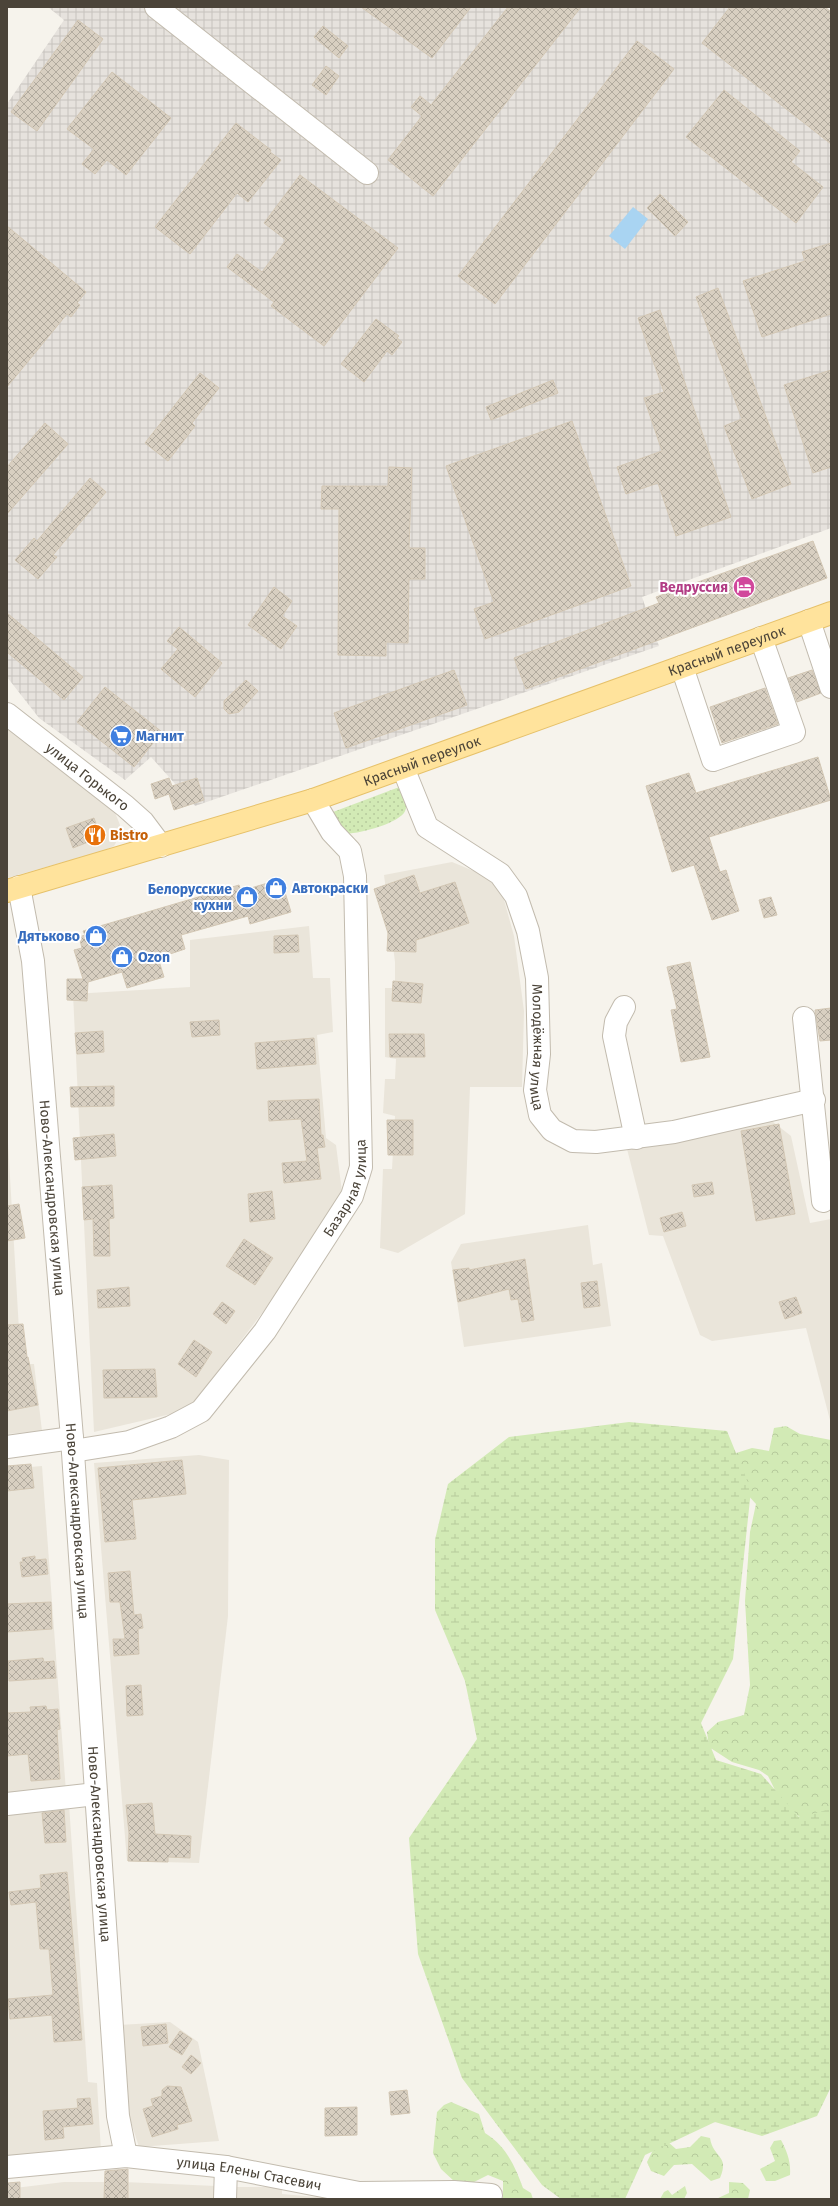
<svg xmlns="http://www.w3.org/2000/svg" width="838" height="2206" font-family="'Fira Sans',sans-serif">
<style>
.residential{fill:#eae5da}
.industrial{fill:url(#industrial-grid)}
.grass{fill:url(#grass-dots)}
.forest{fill:url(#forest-crowns)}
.wetland{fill:url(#wetland-marsh)}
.water{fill:#a9d4f2}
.building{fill:url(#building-cross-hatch);stroke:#d3c7b4}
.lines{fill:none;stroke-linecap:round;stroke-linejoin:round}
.minor-casing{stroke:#c2bbae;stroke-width:24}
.major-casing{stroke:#e6c16a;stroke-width:24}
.minor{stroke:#fff;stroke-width:22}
.major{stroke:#ffe39c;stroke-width:22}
.labels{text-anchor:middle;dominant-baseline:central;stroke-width:4;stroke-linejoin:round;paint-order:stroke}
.hotel-label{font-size:14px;font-weight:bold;fill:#b23c85;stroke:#fff;text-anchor:end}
.street-label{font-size:14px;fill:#4b4439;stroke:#fff}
.shop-label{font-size:14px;font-weight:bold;fill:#366cbe;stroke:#fff;text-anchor:start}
.food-label{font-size:14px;font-weight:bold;fill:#c56008;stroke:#fff;text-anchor:start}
</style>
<defs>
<pattern id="industrial-grid" width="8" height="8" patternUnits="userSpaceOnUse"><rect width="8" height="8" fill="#e6e2dd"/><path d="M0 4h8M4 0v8" fill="none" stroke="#c7c3be"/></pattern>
<pattern id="grass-dots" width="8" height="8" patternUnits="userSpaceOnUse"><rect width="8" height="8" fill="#d2eab5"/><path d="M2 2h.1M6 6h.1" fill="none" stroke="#b6ca9c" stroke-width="1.8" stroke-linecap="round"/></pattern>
<pattern id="forest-crowns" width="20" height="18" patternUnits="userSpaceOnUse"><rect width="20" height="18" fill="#d2eab5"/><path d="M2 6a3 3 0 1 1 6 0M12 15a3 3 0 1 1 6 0" fill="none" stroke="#b6ca9c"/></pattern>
<pattern id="wetland-marsh" width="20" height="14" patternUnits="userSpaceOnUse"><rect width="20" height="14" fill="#d2eab5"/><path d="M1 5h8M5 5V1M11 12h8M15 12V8" fill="none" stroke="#b6ca9c"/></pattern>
<pattern id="building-cross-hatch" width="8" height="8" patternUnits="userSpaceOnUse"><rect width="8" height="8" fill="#d8cfc1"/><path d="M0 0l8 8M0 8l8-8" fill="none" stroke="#b1aa9e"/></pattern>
</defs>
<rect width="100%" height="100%" fill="#f6f3ec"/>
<g class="residential">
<polygon points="7,725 114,810 120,825 119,837 114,846 103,851 7,878"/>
<polygon points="452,862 486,876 501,889 514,936 524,1011 522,1087 470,1087 465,1214 398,1253 380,1248 383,1169 392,1169 395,1116 383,1113 385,1079 395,1079 396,1059 385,1057 385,988 395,988 395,962 384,875"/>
<polygon points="309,926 313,978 330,978 333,1032 317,1035 326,1138 336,1145 342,1192 272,1300 188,1410 94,1432 73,994 190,987 190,940"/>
<polygon points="768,1118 791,1136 810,1223 831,1219 831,1424 806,1328 712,1341 700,1335 663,1236 649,1235 627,1149"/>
<polygon points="7,1126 21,1364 34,1364 42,1431 7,1434"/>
<polygon points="588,1225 593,1265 602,1263 611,1326 464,1347 451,1262 461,1244"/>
<polygon points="199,1455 229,1460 228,1616 199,1863 127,1861 94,1463"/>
<polygon points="42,1466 66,1792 7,1798 7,1469"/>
<polygon points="69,1804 88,2082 97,2083 101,2152 7,2157 7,1810"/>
<polygon points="170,2022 198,2042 219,2141 139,2147 127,2110 119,2025"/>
<polygon points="64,2182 124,2182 216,2186 216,2199 7,2199 7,2189"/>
<polygon points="233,2187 282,2187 282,2194 327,2198 370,2196 403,2199 232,2199"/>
</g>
<polygon class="industrial" points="48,7 825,7 831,12 831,528 642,597 659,646 195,806 151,757 125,780 39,718 7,677 7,104 64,20"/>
<path class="grass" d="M402 786 408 795C407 801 407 809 404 813 394 825 358 834 343 834L333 812Z"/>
<g class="forest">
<polygon points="786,1426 800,1434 831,1440 831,1815 801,1818 781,1802 768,1776 759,1770 732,1762 709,1747 707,1732 718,1722 744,1715 750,1685 745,1601 750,1532 756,1504 746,1493 730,1455 752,1448 769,1451 774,1428"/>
<path d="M451 2102 479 2114 485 2133C506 2146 515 2166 523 2188L531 2193 533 2199H503V2181L488 2175 472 2183 455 2182 441 2169 433 2153 437 2112 444 2105Z"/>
<path d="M701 2136 710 2138C713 2158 730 2155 720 2178L711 2181 692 2164 674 2165 664 2176 651 2171 647 2162 655 2146 668 2142 676 2149 690 2147Z"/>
<path d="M781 2140C787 2151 791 2162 790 2175L775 2181H766L760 2169 775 2161 770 2148 774 2141Z"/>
<polygon points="729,2182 743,2183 750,2190 748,2199 716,2199 729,2193"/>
<polygon points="685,2186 687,2193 684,2199 660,2199 664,2192 668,2190 672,2195"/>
</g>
<polygon class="wetland" points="629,1422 727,1431 751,1490 733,1659 701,1723 716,1760 761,1774 799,1817 831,1809 831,2087 817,2116 762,2136 715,2122 645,2155 625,2199 561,2199 542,2185 462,2078 418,1954 409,1838 477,1739 465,1681 435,1610 435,1540 448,1484 509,1437"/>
<polygon class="water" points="633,207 648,219 625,249 609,236"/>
<g class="building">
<polygon points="361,7 471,7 432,58"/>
<polygon points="508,7 581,7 433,196 388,160 422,116 411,107 420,96 431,105"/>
<polygon points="730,7 825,7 831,12 831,144 702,43"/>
<polygon points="78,20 103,39 37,131 11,112"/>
<polygon points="323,26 348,46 339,58 314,37"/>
<polygon points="637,41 674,69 495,304 458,276"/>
<polygon points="326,66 339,76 326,95 312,85"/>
<polygon points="112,72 171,118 126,175 107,160 95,174 82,164 94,149 67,129"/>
<polygon points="724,90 800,151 791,162 823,187 796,223 686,137"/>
<polygon points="236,123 271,150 270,152 281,160 248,202 237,193 190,254 155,227"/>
<polygon points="300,175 398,248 324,346 271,306 274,302 227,267 237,254 262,272 286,240 264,223"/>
<polygon points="660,194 688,222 675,236 647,208"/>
<polygon points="7,226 86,292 77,303 80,305 71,317 67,314 7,387"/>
<polygon points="831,243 831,314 762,337 743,281 805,261 802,252"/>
<polygon points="718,288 791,484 752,499 724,426 742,419 696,297"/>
<polygon points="660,310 731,517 676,536 658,483 626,494 617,467 662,451 644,398 664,392 638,318"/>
<polygon points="376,319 399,336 397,338 402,342 392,355 387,351 364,382 341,364"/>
<polygon points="831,370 831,467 813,473 784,385"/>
<polygon points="200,373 219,388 192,423 195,426 168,461 145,443"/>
<polygon points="553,380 558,393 491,420 486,407"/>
<polygon points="572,421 631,586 485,639 474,609 494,602 446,466"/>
<polygon points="45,423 68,444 7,514 7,467"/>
<polygon points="389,467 412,468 409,548 425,548 425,579 409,579 408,643 386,642 386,656 338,655 339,509 321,509 322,486 388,486"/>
<polygon points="90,478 106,492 53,555 57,557 38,579 15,560 34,538 37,541"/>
<polygon points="813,541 827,578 526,689 514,658 659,603 656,597"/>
<polygon points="274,587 292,601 282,616 297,626 281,649 248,625"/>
<polygon points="7,613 83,677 64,700 7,652"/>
<polygon points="179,627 222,663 195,697 161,669 178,649 167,641"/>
<polygon points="454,670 467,705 346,748 334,713"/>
<polygon points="812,670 821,693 797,702 788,678"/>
<polygon points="246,680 258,691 239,712 229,714 224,709 224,701"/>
<polygon points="105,687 162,732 134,767 77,722"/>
<polygon points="765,688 778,724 722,743 710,707"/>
<polygon points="818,757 831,800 709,837 720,872 726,870 739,911 712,920 694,865 672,872 646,786 689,773 696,793"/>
<polygon points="169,778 172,786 197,778 204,800 174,810 169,794 155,799 151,784"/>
<polygon points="94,818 101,837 73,848 66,828"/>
<polygon points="414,875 420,893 455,882 469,923 416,940 416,952 387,951 388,933 374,889"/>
<polygon points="281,879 291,912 250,924 248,916 181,935 185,949 158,958 164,977 127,988 122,972 88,982 87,1001 67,1000 67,979 83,979 74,950 82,948 79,937 85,935 83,931 239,885 241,891"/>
<polygon points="771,897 777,915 764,918 759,900"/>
<polygon points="298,935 299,952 274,953 274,936"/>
<polygon points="690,962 710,1057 681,1062 671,1010 677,1009 667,967"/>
<polygon points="393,981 423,984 421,1003 392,1001"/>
<polygon points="831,1008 831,1040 820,1041 815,1010"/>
<polygon points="219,1020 220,1035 192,1037 190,1022"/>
<polygon points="103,1031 104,1052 77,1054 75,1033"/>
<polygon points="389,1034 424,1034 425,1057 390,1057"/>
<polygon points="314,1038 316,1064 257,1069 255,1043"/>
<polygon points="114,1086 114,1106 71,1107 70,1087"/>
<polygon points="319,1099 321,1135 323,1135 325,1147 317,1148 321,1179 284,1183 282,1163 307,1161 301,1119 269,1121 268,1101"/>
<polygon points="387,1120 413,1120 413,1155 388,1155"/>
<polygon points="779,1124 795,1214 756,1221 741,1131"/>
<polygon points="114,1134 116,1156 75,1160 73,1138"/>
<polygon points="712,1182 714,1194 694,1197 692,1185"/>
<polygon points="112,1185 114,1218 109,1219 110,1256 94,1256 93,1219 84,1220 82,1187"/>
<polygon points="272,1191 275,1219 250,1222 248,1194"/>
<polygon points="19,1204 25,1238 7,1241 7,1206"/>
<polygon points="682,1212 686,1226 664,1232 660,1218"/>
<polygon points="244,1239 273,1258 255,1285 226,1266"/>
<polygon points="525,1259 534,1320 522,1322 518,1299 511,1300 509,1289 458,1302 453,1270 469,1268 469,1270"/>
<polygon points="597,1281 600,1306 584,1308 581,1283"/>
<polygon points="129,1287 130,1306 98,1308 97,1290"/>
<polygon points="796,1297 802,1313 785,1319 779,1302"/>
<polygon points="222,1302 235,1311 226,1324 213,1314"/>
<polygon points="23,1324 27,1357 28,1357 38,1405 7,1411 7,1325"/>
<polygon points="194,1340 212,1352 196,1377 178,1364"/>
<polygon points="155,1369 157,1397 104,1398 103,1370"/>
<polygon points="182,1460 186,1494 132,1500 136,1539 105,1542 98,1468"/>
<polygon points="31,1464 34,1488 7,1491 7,1466"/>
<polygon points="35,1556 35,1560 46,1559 48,1574 22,1577 20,1562 23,1562 22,1558"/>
<polygon points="130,1571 134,1615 141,1614 143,1628 138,1629 139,1654 114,1656 113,1639 125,1639 120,1602 110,1602 108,1573"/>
<polygon points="51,1602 52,1629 7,1632 7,1604"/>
<polygon points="43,1658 44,1662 54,1661 56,1678 9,1681 8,1661"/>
<polygon points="141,1685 143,1715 127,1716 126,1686"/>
<polygon points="46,1706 47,1710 58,1709 60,1729 57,1730 60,1779 31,1781 28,1754 7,1756 7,1713 31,1712 30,1707"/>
<polygon points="152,1803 155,1834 191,1836 190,1858 168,1857 168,1862 128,1861 129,1833 126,1805"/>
<polygon points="64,1810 66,1842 45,1843 42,1813"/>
<polygon points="67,1872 82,2040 54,2042 52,2015 10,2019 8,1999 53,1995 49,1949 40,1949 36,1902 11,1905 9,1892 41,1888 40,1875"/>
<polygon points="166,2024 168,2043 143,2046 141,2027"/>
<polygon points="180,2031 192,2039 182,2055 169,2047"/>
<polygon points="191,2055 201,2063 191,2074 182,2067"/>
<polygon points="167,2086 181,2087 192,2121 177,2125 178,2129 152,2137 143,2109 153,2106 151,2099 162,2096 162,2090"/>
<polygon points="407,2090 410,2113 391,2115 389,2092"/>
<polygon points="90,2098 93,2124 63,2127 64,2138 45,2140 43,2111 78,2108 77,2099"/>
<polygon points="357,2107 357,2135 325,2136 325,2108"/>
<polygon points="128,2169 128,2199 104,2199 105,2171"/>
<polygon points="20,2182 20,2199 7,2199 7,2183"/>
</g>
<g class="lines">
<g class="minor-casing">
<g id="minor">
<polyline points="156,7 367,173"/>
<polyline points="809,621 831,687"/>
<polyline points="682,667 713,760 794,732 761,638"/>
<path id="s1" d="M7 714 125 806 143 822 161 846"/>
<path id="s2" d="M403 768 427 827 500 874 516 896 528 931 537 978 539 1054 535 1090 540 1115 552 1130 573 1141 596 1142 674 1132 814 1100"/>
<path id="s3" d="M19 887 33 961 72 1438 118 2116 126 2156"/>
<polyline points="624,1007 616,1022 614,1036 636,1138"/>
<polyline points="804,1018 823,1201"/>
<polyline points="7,1447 72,1438"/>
<path id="s4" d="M73 1451 129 1442 171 1427 201 1411 265 1331 352 1196 361 1167 355 876 350 851 332 832 313 800"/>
<polyline points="7,1804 96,1794"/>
<path id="s5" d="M7 2167 126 2156 226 2167 359 2193 454 2192 491 2195"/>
<polyline points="225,2199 226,2167"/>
</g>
</g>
<g class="major-casing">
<g id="major">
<path id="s6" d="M7 891 313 800 831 613"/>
</g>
</g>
<use href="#minor" class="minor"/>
<use href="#major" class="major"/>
</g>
<defs>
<g id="hotel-disc" transform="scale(1.15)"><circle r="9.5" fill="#d1479c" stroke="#fff"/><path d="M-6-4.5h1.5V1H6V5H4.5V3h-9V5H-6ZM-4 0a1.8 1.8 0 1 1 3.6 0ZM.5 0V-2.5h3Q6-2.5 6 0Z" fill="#fff"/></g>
<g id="supermarket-disc" transform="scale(1.15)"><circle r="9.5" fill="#3f7fe0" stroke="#fff"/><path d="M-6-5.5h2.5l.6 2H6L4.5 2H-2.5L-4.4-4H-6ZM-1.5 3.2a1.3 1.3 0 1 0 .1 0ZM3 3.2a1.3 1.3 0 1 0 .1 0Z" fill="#fff"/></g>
<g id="restaurant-disc" transform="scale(1.15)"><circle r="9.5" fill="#e8710a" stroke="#fff"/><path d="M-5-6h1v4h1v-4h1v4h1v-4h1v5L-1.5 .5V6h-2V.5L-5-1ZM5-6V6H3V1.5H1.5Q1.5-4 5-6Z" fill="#fff"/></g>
<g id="shop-disc" transform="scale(1.15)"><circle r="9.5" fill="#3f7fe0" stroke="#fff"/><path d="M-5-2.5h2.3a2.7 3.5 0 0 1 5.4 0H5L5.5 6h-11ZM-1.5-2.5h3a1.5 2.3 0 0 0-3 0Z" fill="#fff"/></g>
</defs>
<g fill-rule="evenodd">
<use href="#hotel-disc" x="744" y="587"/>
<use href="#supermarket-disc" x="121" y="736"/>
<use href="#restaurant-disc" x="95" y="835"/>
<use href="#shop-disc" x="276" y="888"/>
<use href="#shop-disc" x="247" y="897"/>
<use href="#shop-disc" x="96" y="936"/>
<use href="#shop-disc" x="122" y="957"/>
</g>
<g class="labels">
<g class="hotel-label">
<text x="728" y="587">Ведруссия</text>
</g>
<g class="street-label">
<text stroke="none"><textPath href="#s6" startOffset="759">Красный переулок</textPath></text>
<text stroke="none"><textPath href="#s6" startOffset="435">Красный переулок</textPath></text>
<text stroke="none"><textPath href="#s1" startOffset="102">улица Горького</textPath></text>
<text stroke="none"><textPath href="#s2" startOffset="332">Молодёжная улица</textPath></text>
<text stroke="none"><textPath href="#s4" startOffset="404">Базарная улица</textPath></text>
<text stroke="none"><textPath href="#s3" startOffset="313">Ново-Александровская улица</textPath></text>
<text stroke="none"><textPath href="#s3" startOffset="637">Ново-Александровская улица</textPath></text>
<text stroke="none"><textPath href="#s3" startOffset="961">Ново-Александровская улица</textPath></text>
<text stroke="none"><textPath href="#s5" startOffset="244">улица Елены Стасевич</textPath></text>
</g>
<g class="shop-label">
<text x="136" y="736">Магнит</text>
<text x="292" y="888">Автокраски</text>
<text x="232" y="889" text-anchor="end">Белорусские<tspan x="232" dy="16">кухни</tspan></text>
<text x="80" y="936" text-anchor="end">Дятьково</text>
<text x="138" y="957">Ozon</text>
</g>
<g class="food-label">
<text x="110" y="835">Bistro</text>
</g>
</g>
<rect width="838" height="2206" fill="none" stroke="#4b4439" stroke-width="16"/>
</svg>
